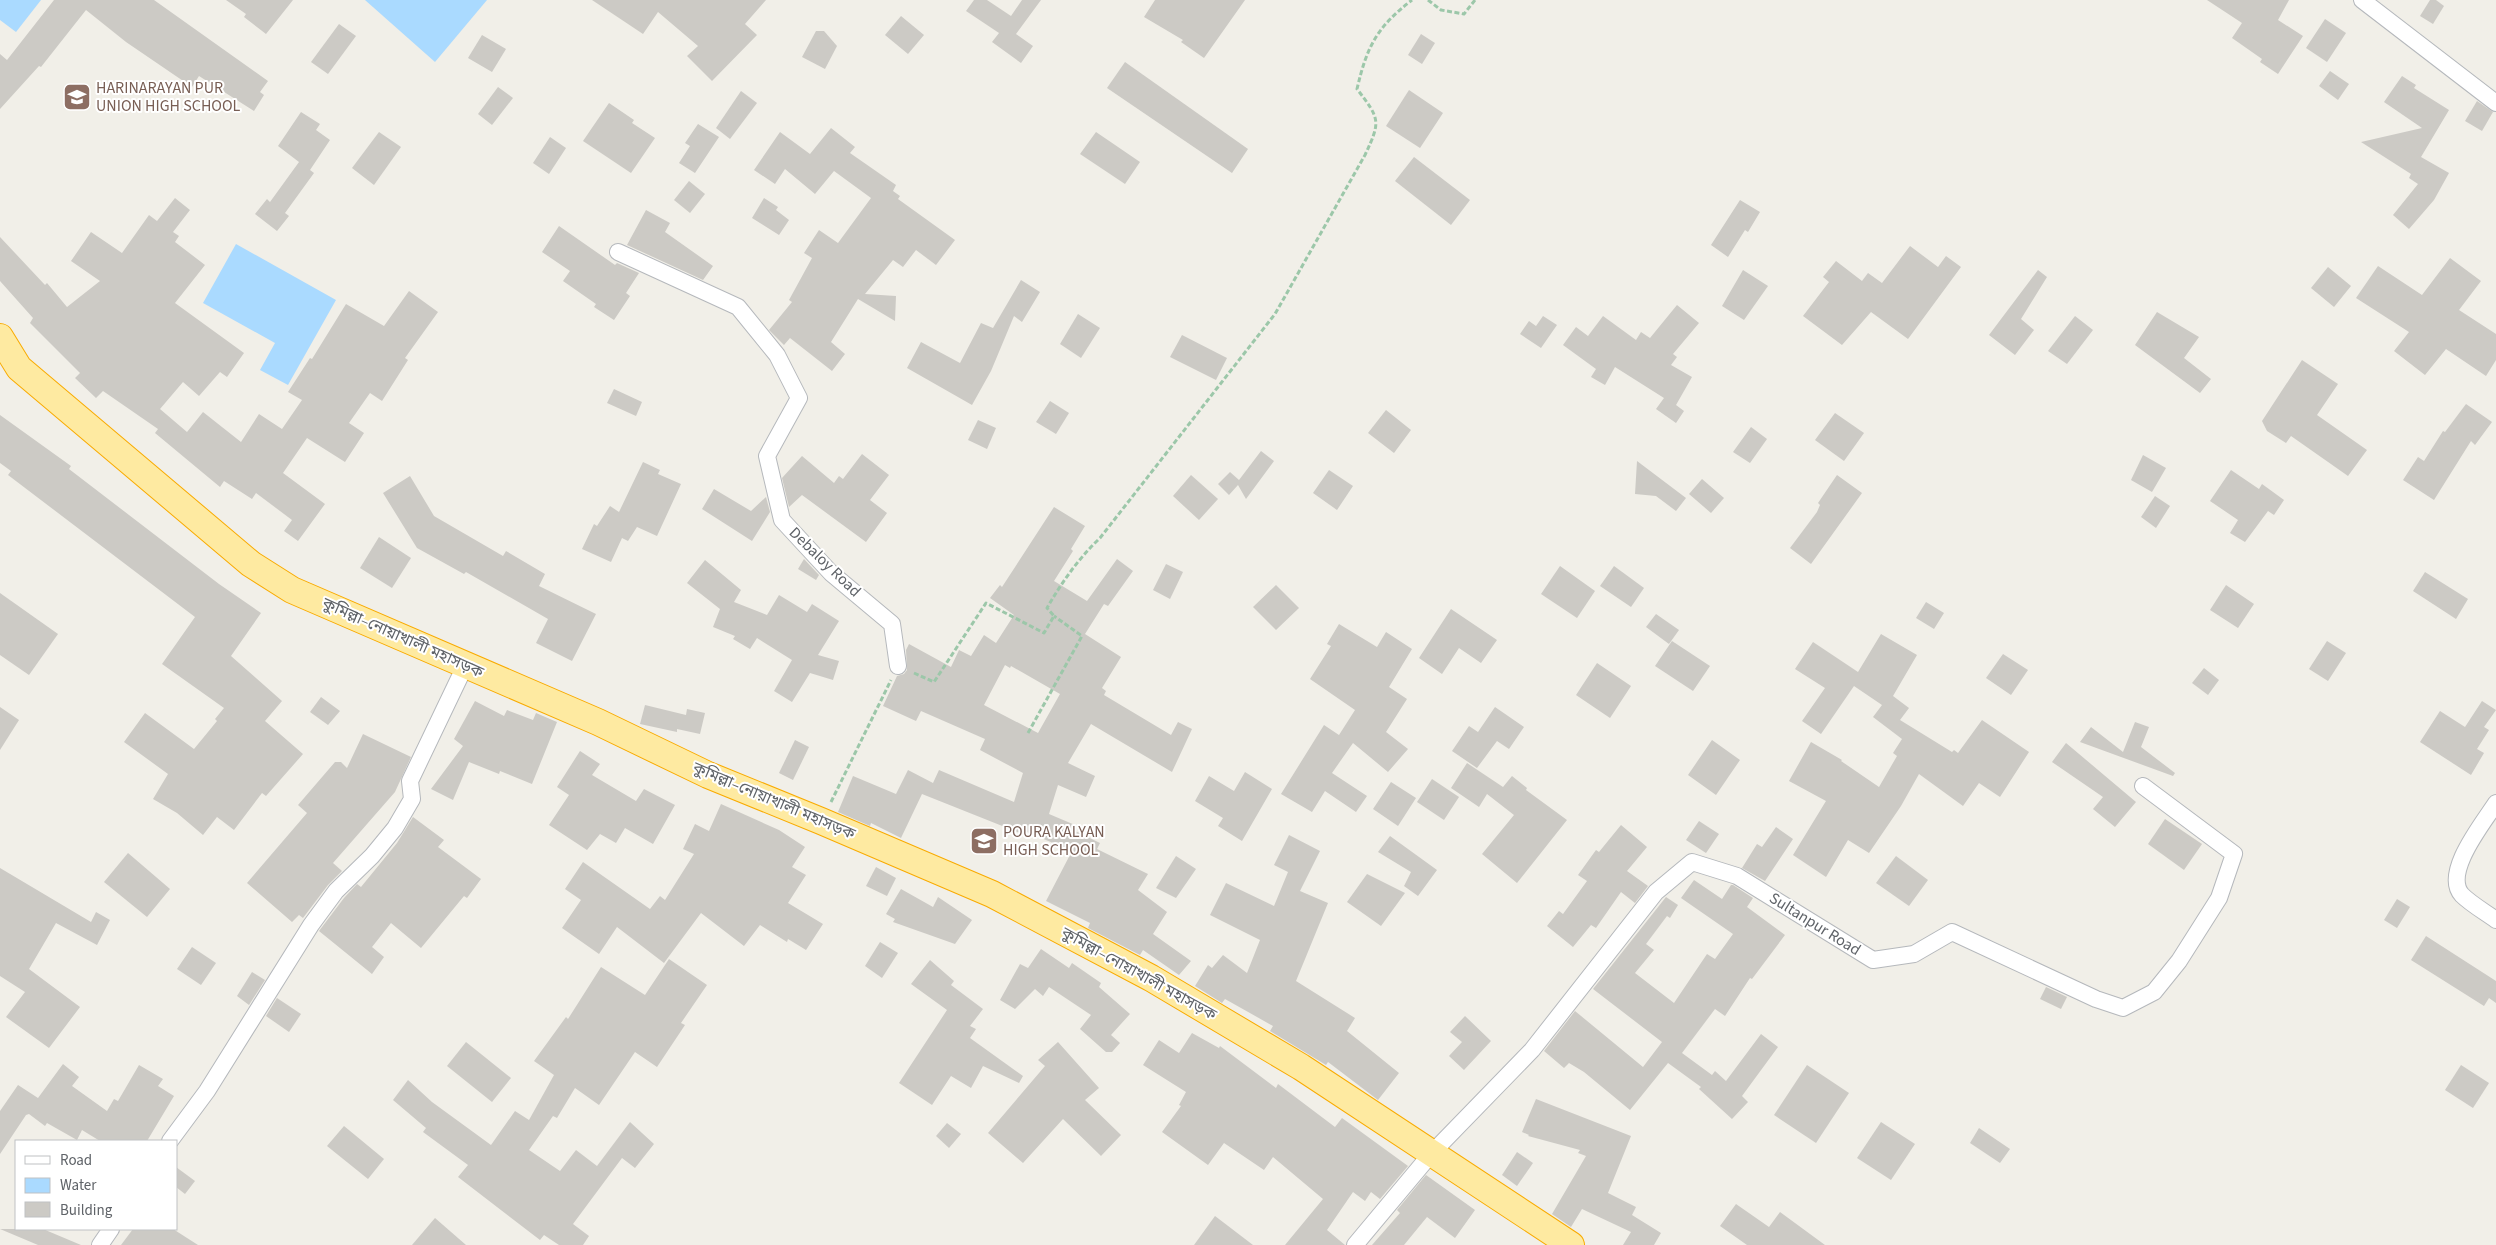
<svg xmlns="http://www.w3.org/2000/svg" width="2496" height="1245" font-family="'Source Sans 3','Noto Sans Bengali',sans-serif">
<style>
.water{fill:#aadaff}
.building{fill:#cccac5;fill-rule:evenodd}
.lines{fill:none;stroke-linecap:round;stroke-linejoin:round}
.minor-casing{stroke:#b5b8bc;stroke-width:18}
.trunk-casing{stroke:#f9ab00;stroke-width:28}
.path{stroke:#9cc7a9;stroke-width:3;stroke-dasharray:5 2.5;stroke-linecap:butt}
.minor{stroke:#fff;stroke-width:16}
.trunk{stroke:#feeaa1;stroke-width:26}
.labels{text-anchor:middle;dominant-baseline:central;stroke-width:4;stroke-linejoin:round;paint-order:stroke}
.education-label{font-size:16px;fill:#785e54;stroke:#fff;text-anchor:start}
.street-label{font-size:16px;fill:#5f6368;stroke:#fff}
</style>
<rect width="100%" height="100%" fill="#f1efe8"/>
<g class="water">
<polygon points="0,0 41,0 16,32 0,20"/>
<polygon points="365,0 487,0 435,62"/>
<polygon points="236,244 336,300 288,385 260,370 275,343 203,303"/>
</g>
<g class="building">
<polygon points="54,0 154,0 268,81 260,92 264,95 254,111 199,76 192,87 126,42 86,10 41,67 39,66 0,109 0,54 7,60"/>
<polygon points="226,0 293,0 266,34 244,17 246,14"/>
<polygon points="592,0 766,0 745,24 757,35 712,81 687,56 698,46 658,12 643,34"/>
<polygon points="974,0 987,0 1011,16 1022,0 1041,0 1016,34 1033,46 1021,63 992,42 999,33 966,11"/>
<polygon points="1155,0 1245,0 1204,58 1181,42 1183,40 1144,17"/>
<polygon points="2207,0 2289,0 2278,20 2303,36 2278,74 2260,62 2262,59 2232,38 2242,23"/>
<polygon points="2430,0 2436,0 2444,6 2433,24 2420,16"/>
<polygon points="901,16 924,35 908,54 885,35"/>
<polygon points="2325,19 2346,33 2327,62 2306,48"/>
<polygon points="339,24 356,36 328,74 311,62"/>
<polygon points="816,31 824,31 837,46 825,69 802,57"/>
<polygon points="1421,34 1435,43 1422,64 1408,55"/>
<polygon points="482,35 506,49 492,72 468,58"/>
<polygon points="1125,62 1248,149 1232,173 1107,88"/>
<polygon points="2330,71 2349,84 2338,100 2319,86"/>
<polygon points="2402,76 2416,85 2414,88 2449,110 2421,157 2449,173 2434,200 2409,229 2393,215 2418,184 2409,178 2411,174 2361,142 2422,128 2384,102"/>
<polygon points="498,87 513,98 492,125 478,114"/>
<polygon points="1409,90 1443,113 1420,148 1386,126"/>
<polygon points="741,91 757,103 730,139 716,128"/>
<polygon points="2477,101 2493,112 2482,131 2465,121"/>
<polygon points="609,103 634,120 632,123 655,138 631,173 583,141"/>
<polygon points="301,112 320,124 316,130 330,140 310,170 314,173 285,213 289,216 277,231 255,214 267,199 270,202 299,162 278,146"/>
<polygon points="698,124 719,137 695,173 679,163 690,146 685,143"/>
<polygon points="831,128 855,147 850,153 896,185 893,191 900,196 898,199 955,240 936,265 916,250 903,267 893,260 865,294 896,296 895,321 858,299 831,342 845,354 832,371 790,338 784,345 769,330 792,302 789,300 812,258 804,253 819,230 838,243 871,198 834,171 815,194 785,169 775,184 754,170 780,132 810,154"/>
<polygon points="379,132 401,147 374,185 352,168"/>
<polygon points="1096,132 1140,162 1125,184 1080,154"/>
<polygon points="550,137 566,148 549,174 533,163"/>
<polygon points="1414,157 1470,200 1451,225 1395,181"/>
<polygon points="689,181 705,194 690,213 674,200"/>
<polygon points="175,198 190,210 173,232 179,236 175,242 205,265 175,303 244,353 227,377 220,372 199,396 183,382 160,409 187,432 203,412 241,442 259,414 282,429 302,400 288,392 310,358 312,359 346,304 384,326 409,291 438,312 405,358 408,360 382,401 370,393 349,423 364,433 345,462 307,438 283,473 325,504 298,541 284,531 292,520 256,493 252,499 224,481 220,487 155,433 158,429 103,391 96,398 75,378 80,373 30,323 33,318 0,281 0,237 45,285 47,283 67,307 100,281 71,261 91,232 122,253 149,215 157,221"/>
<polygon points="764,198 778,207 776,210 789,220 779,235 752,218"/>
<polygon points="1740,200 1760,212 1748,232 1745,230 1728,257 1711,245"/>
<polygon points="646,210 670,223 665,232 713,266 703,280 627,245"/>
<polygon points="559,226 615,265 617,263 639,273 626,293 630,296 614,320 594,307 596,304 563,281 570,271 542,252"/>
<polygon points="1910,246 1938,267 1946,256 1961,267 1908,339 1871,312 1842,345 1803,316 1829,282 1823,277 1836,261 1862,281 1868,273 1882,283"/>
<polygon points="2450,258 2481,281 2459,310 2496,334 2496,360 2486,376 2446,349 2425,375 2394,351 2409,332 2356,298 2378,266 2422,295"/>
<polygon points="2328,267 2351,286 2334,307 2311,288"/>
<polygon points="1743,270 1768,286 1744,320 1722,306"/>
<polygon points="2038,270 2047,277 2021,319 2034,330 2015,355 1989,335"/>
<polygon points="1021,280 1040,292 1022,322 1014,316 991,371 972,405 907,368 921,342 960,363 981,323 993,328"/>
<polygon points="1677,305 1699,323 1673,354 1677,357 1671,365 1692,377 1676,405 1684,411 1676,423 1656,409 1664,398 1615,367 1605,385 1591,377 1596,369 1563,345 1576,327 1588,336 1603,316 1636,340 1641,332 1650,338"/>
<polygon points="2157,312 2199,337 2184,358 2211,379 2200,393 2135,345"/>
<polygon points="1078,314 1100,328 1081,358 1060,344"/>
<polygon points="1543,316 1557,325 1541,348 1520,334 1529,321 1536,326"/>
<polygon points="2075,316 2093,330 2067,364 2048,351"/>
<polygon points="1182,335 1227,358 1216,380 1170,357"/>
<polygon points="2302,360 2338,384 2317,415 2367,450 2348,476 2291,436 2286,443 2267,431 2262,421"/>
<polygon points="614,389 642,402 636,416 607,403"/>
<polygon points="1050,401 1069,413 1056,434 1036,422"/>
<polygon points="2466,404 2492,422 2475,445 2471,441 2434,500 2403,480 2418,457 2424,461 2443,431 2445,432"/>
<polygon points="1386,410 1411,430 1394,453 1368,433"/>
<polygon points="1835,413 1864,433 1844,461 1815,440"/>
<polygon points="0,415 71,466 69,469 219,584 261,613 231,656 282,701 265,721 303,754 266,796 262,793 234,830 217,817 203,835 177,813 153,799 168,774 124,742 145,713 194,749 217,721 215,719 224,708 162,664 195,617 8,475 11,471 0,463"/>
<polygon points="978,420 996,428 987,449 968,440"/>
<polygon points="1751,427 1767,439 1750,463 1733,452"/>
<polygon points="1261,451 1274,461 1246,499 1238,485 1229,495 1218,484 1230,472 1239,480"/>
<polygon points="862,454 889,475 870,500 887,513 866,542 802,495 789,507 782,478 802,456 834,483 839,476 843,479"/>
<polygon points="2143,455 2166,468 2152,492 2131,480"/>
<polygon points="1637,461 1686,498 1676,511 1656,496 1635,494"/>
<polygon points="643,462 660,470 658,474 681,484 657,536 637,527 628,541 622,538 611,562 582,549 594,524 597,526 610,506 619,512"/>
<polygon points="1329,470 1353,486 1337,510 1313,493"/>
<polygon points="2231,470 2259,489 2262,484 2284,500 2274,515 2268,511 2245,542 2230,533 2238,520 2210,501"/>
<polygon points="1191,475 1218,499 1199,520 1173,496"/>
<polygon points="1837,475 1862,493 1811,564 1790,548 1817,512 1820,505 1818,503"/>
<polygon points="410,476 434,516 503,556 506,551 545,574 539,586 596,614 572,661 536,643 548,619 466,572 464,574 417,548 383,493"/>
<polygon points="1702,479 1724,498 1711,513 1689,494"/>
<polygon points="714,489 751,511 766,497 770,512 752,541 702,509"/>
<polygon points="2155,496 2170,506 2156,528 2141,517"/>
<path d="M1054 507 1085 526 1071 549 1073 551 1054 581 1087 601 1117 559 1133 571 1108 606 1104 604 1085 634 1121 657 1102 688 1106 691 1104 695 1171 735 1178 722 1192 729 1172 772 1091 724 1068 763 1095 776 1086 797 1058 785 1049 814 1075 825 1073 830 1100 843 1097 849 1148 874 1138 890 1167 912 1153 934 1191 961 1179 975 1143 950 1140 955 1088 928 1090 923 1046 901 1072 851 1027 832 1025 835 922 794 901 838 871 823 870 826 838 812 853 776 896 794 908 770 933 783 939 770 1014 802 1023 773 980 750 985 739 921 711 916 721 883 706 897 676 904 674 907 670 906 650 909 644 951 667 959 650 971 656 984 635 996 643 1014 615 990 598 1000 585 1002 587ZM1005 665 1010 668 1011 666 1060 694 1038 733 984 705Z"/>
<polygon points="379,537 411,558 392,588 360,568"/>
<polygon points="804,559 819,575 816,580 798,569"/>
<polygon points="705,560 741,590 734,602 767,615 779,595 807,612 812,604 839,621 818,655 839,661 833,680 810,673 792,702 774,691 792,660 757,638 750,649 733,639 735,636 713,627 720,609 687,583"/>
<polygon points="1166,564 1183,572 1170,599 1153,590"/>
<polygon points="1560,566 1595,591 1577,618 1541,594"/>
<polygon points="1614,566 1644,588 1631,607 1600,586"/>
<polygon points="2425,572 2468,599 2456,619 2413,591"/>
<polygon points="1276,585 1299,608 1276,630 1253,607"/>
<polygon points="2226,585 2254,604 2238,628 2210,610"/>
<polygon points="0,593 58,634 29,675 0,655"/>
<polygon points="1926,602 1944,613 1934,629 1916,618"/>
<polygon points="1451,609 1497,640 1481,663 1459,648 1442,674 1419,658"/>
<polygon points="1656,614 1679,630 1669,644 1646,627"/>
<polygon points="1339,624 1377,647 1386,632 1412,649 1389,687 1407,699 1386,732 1408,749 1388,772 1353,743 1332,773 1367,796 1356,812 1325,791 1312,812 1281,794 1324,725 1339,735 1355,710 1310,679 1331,646 1327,644"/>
<polygon points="1881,634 1917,655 1893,696 1909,708 1900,720 1952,752 1954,750 1958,753 1982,720 2029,752 2000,797 1979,783 1963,806 1919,774 1901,806 1869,853 1848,840 1826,877 1793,855 1826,801 1789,781 1811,742 1842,760 1841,761 1879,787 1897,756 1893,753 1902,739 1873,717 1882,705 1854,686 1821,734 1802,721 1825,688 1795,669 1813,642 1858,672"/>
<polygon points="1672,641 1710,666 1693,691 1655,666"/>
<polygon points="2327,641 2346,653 2328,681 2309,669"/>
<polygon points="2003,654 2028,670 2011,695 1986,678"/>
<polygon points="1597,663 1631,686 1610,718 1576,695"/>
<polygon points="2204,668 2219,680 2208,695 2192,683"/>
<polygon points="321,697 340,711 328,725 310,712"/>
<polygon points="475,701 504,716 507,710 533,720 536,713 557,722 532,784 500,771 499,774 469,762 453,800 431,789 463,746 454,739"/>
<polygon points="2482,701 2496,710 2484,727 2489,730 2477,749 2484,753 2471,775 2420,742 2440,711 2465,727"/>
<polygon points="645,705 686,715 687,709 705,713 700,734 677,729 677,732 640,724"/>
<polygon points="0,707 19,720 0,750"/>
<polygon points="1495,707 1524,727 1509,749 1497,741 1477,768 1452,751 1469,726 1478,732"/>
<polygon points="2135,722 2149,727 2141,747 2175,773 2173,776 2080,742 2091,727 2123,752"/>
<polygon points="363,734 411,757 395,792 333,863 342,871 328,885 303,918 299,915 292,922 247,883 307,813 298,805 335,762 341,762 347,768"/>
<polygon points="795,740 809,747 793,780 779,773"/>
<polygon points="1712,740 1740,760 1716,795 1688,775"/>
<polygon points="2066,743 2136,802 2115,827 2093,809 2103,797 2052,762"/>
<polygon points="580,751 600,764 592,775 636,801 644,789 675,805 653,844 625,828 616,843 600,834 587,850 549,825 569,795 557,787"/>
<polygon points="1467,763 1503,787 1512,776 1527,788 1526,790 1567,820 1517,883 1482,854 1514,815 1487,794 1479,807 1451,788"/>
<polygon points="1245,772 1272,789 1242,841 1218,826 1223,818 1195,801 1209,776 1234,791"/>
<polygon points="1432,779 1459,797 1444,820 1417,802"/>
<polygon points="1391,782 1416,798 1398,826 1373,809"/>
<polygon points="721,804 779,830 805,847 792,867 806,875 788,903 823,924 806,950 788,939 787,942 760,925 744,946 701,913 664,963 617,927 599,954 562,928 581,900 565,889 583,862 650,909 660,896 665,900 694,854 683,849 695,824 709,831"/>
<polygon points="413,817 444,840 438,847 481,879 467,898 464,896 421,948 391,923 372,947 384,957 372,974 319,931 344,898 357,884 361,887 397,843"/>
<polygon points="2165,819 2202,844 2184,870 2148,844"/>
<polygon points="1699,821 1719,834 1706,853 1686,840"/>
<polygon points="1621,825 1647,847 1627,871 1648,886 1635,903 1621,892 1596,928 1591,925 1573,947 1547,926 1559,911 1563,914 1587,881 1578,875 1596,850 1599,852"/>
<polygon points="1776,827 1793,839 1765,881 1742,868 1757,844 1762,847"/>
<polygon points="1289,835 1320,851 1300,891 1328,903 1296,981 1355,1018 1347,1031 1399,1073 1378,1100 1328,1062 1326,1065 1270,1031 1273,1026 1225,999 1222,1003 1195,986 1208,965 1212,968 1223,955 1247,973 1260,940 1210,915 1226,883 1274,906 1288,872 1274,865"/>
<polygon points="1390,836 1437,870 1418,896 1404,886 1411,872 1378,852"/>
<polygon points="128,853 170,889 147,917 104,882"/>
<polygon points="1176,856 1196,869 1176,898 1156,888"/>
<polygon points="1896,856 1928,880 1909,906 1876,883"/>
<polygon points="876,867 896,878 887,896 866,886"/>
<polygon points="0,868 91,922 96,912 110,920 97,945 56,923 29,969 80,1007 49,1048 6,1017 25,992 0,976"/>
<polygon points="1367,874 1405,893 1381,926 1347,902"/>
<polygon points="1694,880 1722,899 1731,885 1733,885 1753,898 1747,907 1785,935 1752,979 1750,978 1725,1016 1715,1009 1682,1053 1712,1075 1715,1071 1726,1081 1761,1034 1778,1047 1742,1096 1748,1102 1732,1119 1699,1089 1701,1087 1668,1063 1630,1110 1584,1072 1569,1063 1564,1068 1544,1051 1575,1011 1643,1067 1662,1042 1593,989 1666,897 1678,905 1670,918 1667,916 1646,944 1654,950 1635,973 1674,1003 1707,954 1715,959 1733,934 1681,898"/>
<polygon points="901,889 933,907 938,897 972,920 955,944 893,922 895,919 886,914"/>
<polygon points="2397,899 2410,907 2397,928 2384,920"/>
<polygon points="2426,936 2496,981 2496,1003 2489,998 2484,1006 2411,960"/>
<polygon points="880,942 898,953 882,978 865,966"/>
<polygon points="192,947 216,963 201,985 177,969"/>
<polygon points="1041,949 1069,968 1072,963 1101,983 1099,987 1130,1014 1111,1035 1120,1043 1112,1052 1106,1052 1080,1029 1091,1015 1049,987 1043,996 1035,989 1015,1009 1000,1000 1020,964 1028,968"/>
<polygon points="669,959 707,985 681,1023 685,1025 657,1067 635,1052 599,1105 575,1088 557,1118 553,1116 529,1150 560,1171 576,1150 597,1166 630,1122 654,1144 635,1168 622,1158 573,1224 589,1236 583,1245 559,1245 544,1235 540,1240 458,1177 468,1165 423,1132 426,1128 393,1100 408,1080 432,1102 491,1145 515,1111 529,1120 554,1075 534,1061 566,1017 568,1019 601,967 645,995"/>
<polygon points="930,960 954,981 951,985 983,1009 970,1026 976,1029 970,1038 1023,1076 1019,1083 983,1066 971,1088 951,1076 932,1105 899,1083 947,1010 911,984"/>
<polygon points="252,972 265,980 249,1005 237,996"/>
<polygon points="2046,987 2067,997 2061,1009 2040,999"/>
<polygon points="277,998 301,1014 289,1032 266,1016"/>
<polygon points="1465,1016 1491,1041 1464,1070 1449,1056 1462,1042 1450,1032"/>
<polygon points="1192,1033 1219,1048 1220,1046 1276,1088 1278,1084 1335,1127 1342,1118 1408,1166 1380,1199 1371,1192 1365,1201 1353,1192 1327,1230 1345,1245 1285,1245 1323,1199 1273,1157 1264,1170 1224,1143 1208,1165 1162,1132 1181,1106 1179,1105 1186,1092 1143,1065 1159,1040 1179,1053"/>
<polygon points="466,1042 511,1078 492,1102 447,1066"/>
<polygon points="1058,1042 1099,1088 1085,1100 1121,1135 1101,1156 1063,1119 1023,1163 988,1133 1045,1066 1038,1060"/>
<polygon points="63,1064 79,1077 72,1086 107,1111 114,1099 118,1101 139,1065 163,1079 158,1086 174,1096 147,1141 100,1141 82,1130 77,1140 47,1123 45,1126 29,1114 26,1115 0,1154 0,1111 18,1085 38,1098"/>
<polygon points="1807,1065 1849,1093 1816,1143 1774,1115"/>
<polygon points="2461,1065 2489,1083 2473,1108 2445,1090"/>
<polygon points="1536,1099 1631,1136 1608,1193 1636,1207 1632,1215 1661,1233 1654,1245 1623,1245 1631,1232 1582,1209 1571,1227 1552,1214 1586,1156 1578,1153 1580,1150 1528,1136 1529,1135 1522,1132"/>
<polygon points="1881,1122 1915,1144 1891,1180 1857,1158"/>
<polygon points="947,1123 961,1134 949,1148 936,1136"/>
<polygon points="344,1126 384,1159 368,1179 327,1146"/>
<polygon points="1979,1128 2010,1149 2000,1163 1970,1143"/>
<polygon points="1517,1152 1533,1163 1517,1186 1502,1175"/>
<polygon points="176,1167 195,1181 185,1194 176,1187"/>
<polygon points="1426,1175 1475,1210 1455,1238 1427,1217 1404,1245 1372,1245 1400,1213 1397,1210"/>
<polygon points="1736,1204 1769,1227 1780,1212 1825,1245 1747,1245 1720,1226"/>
<polygon points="1215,1216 1253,1245 1194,1245"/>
<polygon points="435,1218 466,1245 412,1245"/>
<polygon points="0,1229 43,1229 81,1245 38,1245"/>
<polygon points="133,1229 173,1229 198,1245 121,1245"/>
</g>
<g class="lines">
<g class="minor-casing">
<g id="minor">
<polyline points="2362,0 2496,103"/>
<polyline points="618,252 738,307 777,355 799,398 767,456 782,520 831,573 892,624 898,666"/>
<path d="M2496 803C2484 822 2442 873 2462 895 2471 904 2485 912 2496 920"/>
<polyline points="170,1141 207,1091 311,925 336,891 372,856 395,828 412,799 410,781 465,666"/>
<polyline points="100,1245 111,1229"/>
<polyline points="1355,1245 1431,1154 1532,1050 1656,892 1692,862 1737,876 1873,960 1914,954 1952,932 2096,999 2123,1008 2154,992 2179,961 2219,898 2234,854 2143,786"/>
</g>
</g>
<g class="trunk-casing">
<polyline id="trunk" points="0,337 19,368 251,564 292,590 598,722 708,775 821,821 992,894 1151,978 1301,1067 1571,1245"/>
</g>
<g class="path">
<polyline points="1428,0 1441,10 1464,14 1475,0"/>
<path d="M914 673 934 682 986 603 1044 633 1054 616 1047 608C1062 582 1078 559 1100 538L1275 314 1365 155C1381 121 1380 119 1357 89 1367 46 1377 27 1412 0"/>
<polyline points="1028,733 1082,636 1054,616"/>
<polyline points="831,802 891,680"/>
</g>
<use href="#minor" class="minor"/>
<use href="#trunk" class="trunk"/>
</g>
<defs>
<g id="school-square" transform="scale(1.4375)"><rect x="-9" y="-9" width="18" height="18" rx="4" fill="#8d6e63" stroke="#fff"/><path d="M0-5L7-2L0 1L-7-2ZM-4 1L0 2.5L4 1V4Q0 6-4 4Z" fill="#fff"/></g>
</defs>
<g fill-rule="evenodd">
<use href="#school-square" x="77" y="97"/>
<use href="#school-square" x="984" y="841"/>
</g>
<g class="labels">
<g class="education-label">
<text x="96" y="88">HARINARAYAN PUR<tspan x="96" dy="18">UNION HIGH SCHOOL</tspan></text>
<text x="1003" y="832">POURA KALYAN<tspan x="1003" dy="18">HIGH SCHOOL</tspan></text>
</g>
<g class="street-label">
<text transform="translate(825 562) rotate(44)">Debaloy Road</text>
<text transform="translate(403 638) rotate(24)">কুমিল্লা–নোয়াখালী মহাসড়ক</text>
<text transform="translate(774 801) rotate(23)">কুমিল্লা–নোয়াখালী মহাসড়ক</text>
<text transform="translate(1815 924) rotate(32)">Sultanpur Road</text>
<text transform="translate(1139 974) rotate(29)">কুমিল্লা–নোয়াখালী মহাসড়ক</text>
</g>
</g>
<rect x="15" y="1140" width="162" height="90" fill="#ffffff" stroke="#bfc1c3"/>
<rect x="25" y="1156" width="25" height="8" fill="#ffffff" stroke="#bfc1c3"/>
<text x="60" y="1165" font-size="15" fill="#5f6368">Road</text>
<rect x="25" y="1178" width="25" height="15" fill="#aadaff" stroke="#bfc1c3"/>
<text x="60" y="1190" font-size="15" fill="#5f6368">Water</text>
<rect x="25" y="1202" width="25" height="15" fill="#cccac5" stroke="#bfc1c3"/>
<text x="60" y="1215" font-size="15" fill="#5f6368">Building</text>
</svg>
